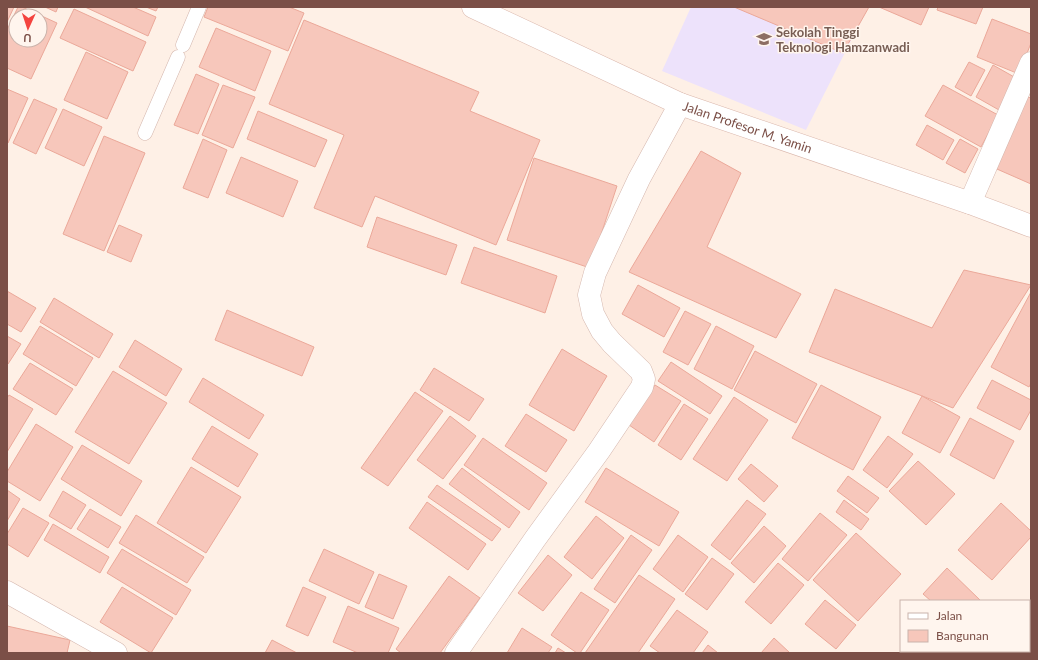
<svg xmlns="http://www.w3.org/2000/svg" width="1038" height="660" font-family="Lato,sans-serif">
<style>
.education{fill:#ede2fb}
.building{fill:#f7c7bb;stroke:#eba899;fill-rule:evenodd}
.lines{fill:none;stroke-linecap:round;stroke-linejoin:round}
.lane-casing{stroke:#d4b6ad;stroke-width:15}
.street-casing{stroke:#d4b6ad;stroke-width:23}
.secondary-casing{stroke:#dab7ac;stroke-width:23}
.lane{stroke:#fff;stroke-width:14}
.street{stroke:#fff;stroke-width:22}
.secondary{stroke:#fff;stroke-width:22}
.labels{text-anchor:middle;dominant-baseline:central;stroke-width:3;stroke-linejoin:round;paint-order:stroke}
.education-label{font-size:13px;font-weight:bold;fill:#785e54;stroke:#fff5ee;text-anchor:start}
.street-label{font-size:13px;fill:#7b4f47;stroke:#fff5ee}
</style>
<rect width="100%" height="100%" fill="#fef0e6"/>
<polygon class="education" points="691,7 868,7 806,130 662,71"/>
<g class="building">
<polygon points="7,7 14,7 7,22"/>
<path d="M18 7H22L57 23 31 79 7 68V30ZM16 16H40V40H16Z"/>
<polygon points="45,7 58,7 56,12"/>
<polygon points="85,7 133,7 156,17 148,36"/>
<polygon points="146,7 158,7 156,11"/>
<polygon points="208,7 289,7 304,13 288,51 204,17"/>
<polygon points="734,7 869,7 843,53"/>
<polygon points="879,7 929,7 921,25"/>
<polygon points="938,7 983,7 976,24 937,10"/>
<polygon points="74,9 146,42 133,71 60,38"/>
<polygon points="992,19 1031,34 1031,43 1019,74 977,57"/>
<polygon points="304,20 479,92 470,111 540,140 496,245 375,196 362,227 314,208 344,135 269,104"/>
<polygon points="216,28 271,51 255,91 199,67"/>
<polygon points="86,52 128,72 107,119 64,100"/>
<polygon points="969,62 985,70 971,96 955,87"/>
<polygon points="993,65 1016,78 999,110 976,97"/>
<polygon points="196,74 219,84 198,134 174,125"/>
<polygon points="223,85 255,97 233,148 202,135"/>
<polygon points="943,85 998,115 981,147 925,116"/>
<polygon points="7,89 28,98 8,143 7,143"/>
<polygon points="1022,95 1031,98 1031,184 990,166"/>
<polygon points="34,99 57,109 36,154 13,143"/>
<polygon points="63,109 102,127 84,166 45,148"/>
<polygon points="258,111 327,140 315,167 247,139"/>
<polygon points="927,125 954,140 943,160 916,145"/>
<polygon points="104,136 145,153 104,251 63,234"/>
<polygon points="203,139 227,150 208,198 183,188"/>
<polygon points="960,139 978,149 965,173 946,163"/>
<polygon points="701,151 741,173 707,247 801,294 776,338 629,272"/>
<polygon points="241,157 298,181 283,217 226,193"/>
<polygon points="534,158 617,186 590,268 507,240"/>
<polygon points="377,217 457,245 446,275 367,247"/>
<polygon points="119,225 142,235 131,262 107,252"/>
<polygon points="474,247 557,276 545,313 461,283"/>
<polygon points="964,270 1031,285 953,408 809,352 835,289 932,328"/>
<polygon points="638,285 680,308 664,337 622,314"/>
<polygon points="7,291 36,308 21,332 7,324"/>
<polygon points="1031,292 1031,383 1029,387 991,367"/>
<polygon points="54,298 113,334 99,358 40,322"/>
<polygon points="227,310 314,347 302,376 215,340"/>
<polygon points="685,311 711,324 688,365 663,352"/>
<polygon points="40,326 93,358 76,386 23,354"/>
<polygon points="716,326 754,346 732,389 694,369"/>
<polygon points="7,336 21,344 8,364 7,363"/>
<polygon points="135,340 182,369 166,396 119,367"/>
<polygon points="562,349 607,376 574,431 529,405"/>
<polygon points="755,351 817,384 796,423 734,390"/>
<polygon points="671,362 722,396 710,414 658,381"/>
<polygon points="30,363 73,389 56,415 13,389"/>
<polygon points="434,368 484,399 469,421 420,390"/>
<polygon points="113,371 167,403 129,464 75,432"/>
<polygon points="203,378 264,415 249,439 189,402"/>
<polygon points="992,380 1031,400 1031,410 1020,430 977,408"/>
<polygon points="655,385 681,401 654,442 629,425"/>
<polygon points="821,385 881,417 853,470 792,438"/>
<polygon points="415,392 443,411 388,486 361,468"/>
<polygon points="9,395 33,409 7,452 7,398"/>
<polygon points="922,396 960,417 940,453 902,433"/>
<polygon points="734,397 768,420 727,481 693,459"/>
<polygon points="684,404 708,419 681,460 658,445"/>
<polygon points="526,414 567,440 546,472 505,446"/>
<polygon points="450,416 476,436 443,479 417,460"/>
<polygon points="970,418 1014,441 994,479 950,455"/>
<polygon points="36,424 73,447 40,501 7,481 7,472"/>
<polygon points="212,426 258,454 238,487 192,459"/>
<polygon points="888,436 913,454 887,488 863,470"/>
<polygon points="483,438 547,483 529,510 464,465"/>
<polygon points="82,445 142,481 121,516 61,479"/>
<polygon points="918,461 955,494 926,525 889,491"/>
<polygon points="751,464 778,486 764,502 738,479"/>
<polygon points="191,467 241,497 206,553 157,523"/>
<polygon points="462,468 520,512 509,528 449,484"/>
<polygon points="606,468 679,512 659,546 585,502"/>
<polygon points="848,476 879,498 867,513 837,491"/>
<polygon points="437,485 501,529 492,541 428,497"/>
<polygon points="7,490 20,499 7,521"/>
<polygon points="63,491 86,505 71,529 49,516"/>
<polygon points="747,500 766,514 730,560 711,545"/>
<polygon points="844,500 869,519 861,530 836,512"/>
<polygon points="427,502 486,544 468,570 409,528"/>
<polygon points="1001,503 1031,531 1031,537 992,580 958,550"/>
<polygon points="23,508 49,523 28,557 7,544 7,534"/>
<polygon points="90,509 121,527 108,548 77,529"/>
<polygon points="820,513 847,535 808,581 782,559"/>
<polygon points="136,515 204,557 187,583 119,543"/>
<polygon points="596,516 624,538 592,579 564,557"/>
<polygon points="53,524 109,557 100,573 44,540"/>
<polygon points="764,526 786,546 754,583 731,563"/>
<polygon points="856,533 901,574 858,621 813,580"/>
<polygon points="631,535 652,550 615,603 594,589"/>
<polygon points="678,535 708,557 683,592 653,569"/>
<polygon points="122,549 191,590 176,615 107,573"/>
<polygon points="324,549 374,572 359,604 309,581"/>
<polygon points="548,555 572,575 543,611 518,593"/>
<polygon points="712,558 734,574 707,610 685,594"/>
<polygon points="778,563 804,585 771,624 745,602"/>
<polygon points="947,568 981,601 931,601 923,594"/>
<polygon points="379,574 407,586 393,619 365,607"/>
<polygon points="639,575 675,599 638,653 585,653"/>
<polygon points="449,576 480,598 440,653 401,653 396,649"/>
<polygon points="122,587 173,618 151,653 100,622"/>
<polygon points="303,587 326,597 308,636 286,626"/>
<polygon points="581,592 609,610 580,653 577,653 551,635"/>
<polygon points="1031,599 1031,653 1012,653 1010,651 1029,651 1029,602"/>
<polygon points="825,600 856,625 836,649 805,624"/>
<polygon points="348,606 399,628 388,653 358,653 333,642"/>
<polygon points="677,610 708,632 693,653 660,653 650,646"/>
<polygon points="7,626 70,640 67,653 7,653"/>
<polygon points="522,628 552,647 548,653 507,653"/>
<polygon points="774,638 790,653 761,653"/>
<polygon points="272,640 297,653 265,653"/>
<polygon points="708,645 718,653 702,653"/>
<polygon points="558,648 566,653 555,653"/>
<polygon points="905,651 919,651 921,653 902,653"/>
<polygon points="923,651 967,651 968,653 925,653"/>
</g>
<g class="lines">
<g class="lane-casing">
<g id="lane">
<polyline points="183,45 199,7"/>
<polyline points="145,133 178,57"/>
</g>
</g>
<g class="street-casing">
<g id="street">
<polyline points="970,203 1031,63"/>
<polyline points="7,592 116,653"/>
<polyline points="456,653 535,539 599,451 642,387 644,379 641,371 612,343 602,331 593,314 589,295 595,273 639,179 680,104"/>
</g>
</g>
<g class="secondary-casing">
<g id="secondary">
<path id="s1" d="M473 7 680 104 970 203 1031 226"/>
</g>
</g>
<use href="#lane" class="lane"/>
<use href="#street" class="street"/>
<use href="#secondary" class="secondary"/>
</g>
<defs>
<g id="university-bare" transform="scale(1.2)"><path d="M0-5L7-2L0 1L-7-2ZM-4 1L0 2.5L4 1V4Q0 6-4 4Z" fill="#8d6e63" stroke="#fff5ee" stroke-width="2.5" paint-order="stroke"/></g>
</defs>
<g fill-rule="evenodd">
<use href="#university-bare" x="764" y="39"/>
</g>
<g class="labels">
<g class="education-label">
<text x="776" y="32">Sekolah Tinggi<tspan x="776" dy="15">Teknologi Hamzanwadi</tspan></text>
</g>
<g class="street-label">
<text stroke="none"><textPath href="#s1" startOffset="300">Jalan Profesor M. Yamin</textPath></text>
</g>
</g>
<rect width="1038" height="660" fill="none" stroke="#7b4f47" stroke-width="16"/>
<rect x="900" y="600" width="130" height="52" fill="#fff5ee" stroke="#cab3ab"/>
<rect x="908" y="613" width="20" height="6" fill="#ffffff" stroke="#cab3ab"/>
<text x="936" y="620" font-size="12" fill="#7b4f47">Jalan</text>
<rect x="908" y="630" width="20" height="12" fill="#f7c7bb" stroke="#cab3ab"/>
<text x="936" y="640" font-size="12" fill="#7b4f47">Bangunan</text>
<g transform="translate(28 28) rotate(183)"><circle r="19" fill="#fff5ee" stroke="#cab3ab"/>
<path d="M0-3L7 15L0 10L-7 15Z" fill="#f4443f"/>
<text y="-6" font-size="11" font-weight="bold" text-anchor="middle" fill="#7b4f47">U</text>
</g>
</svg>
